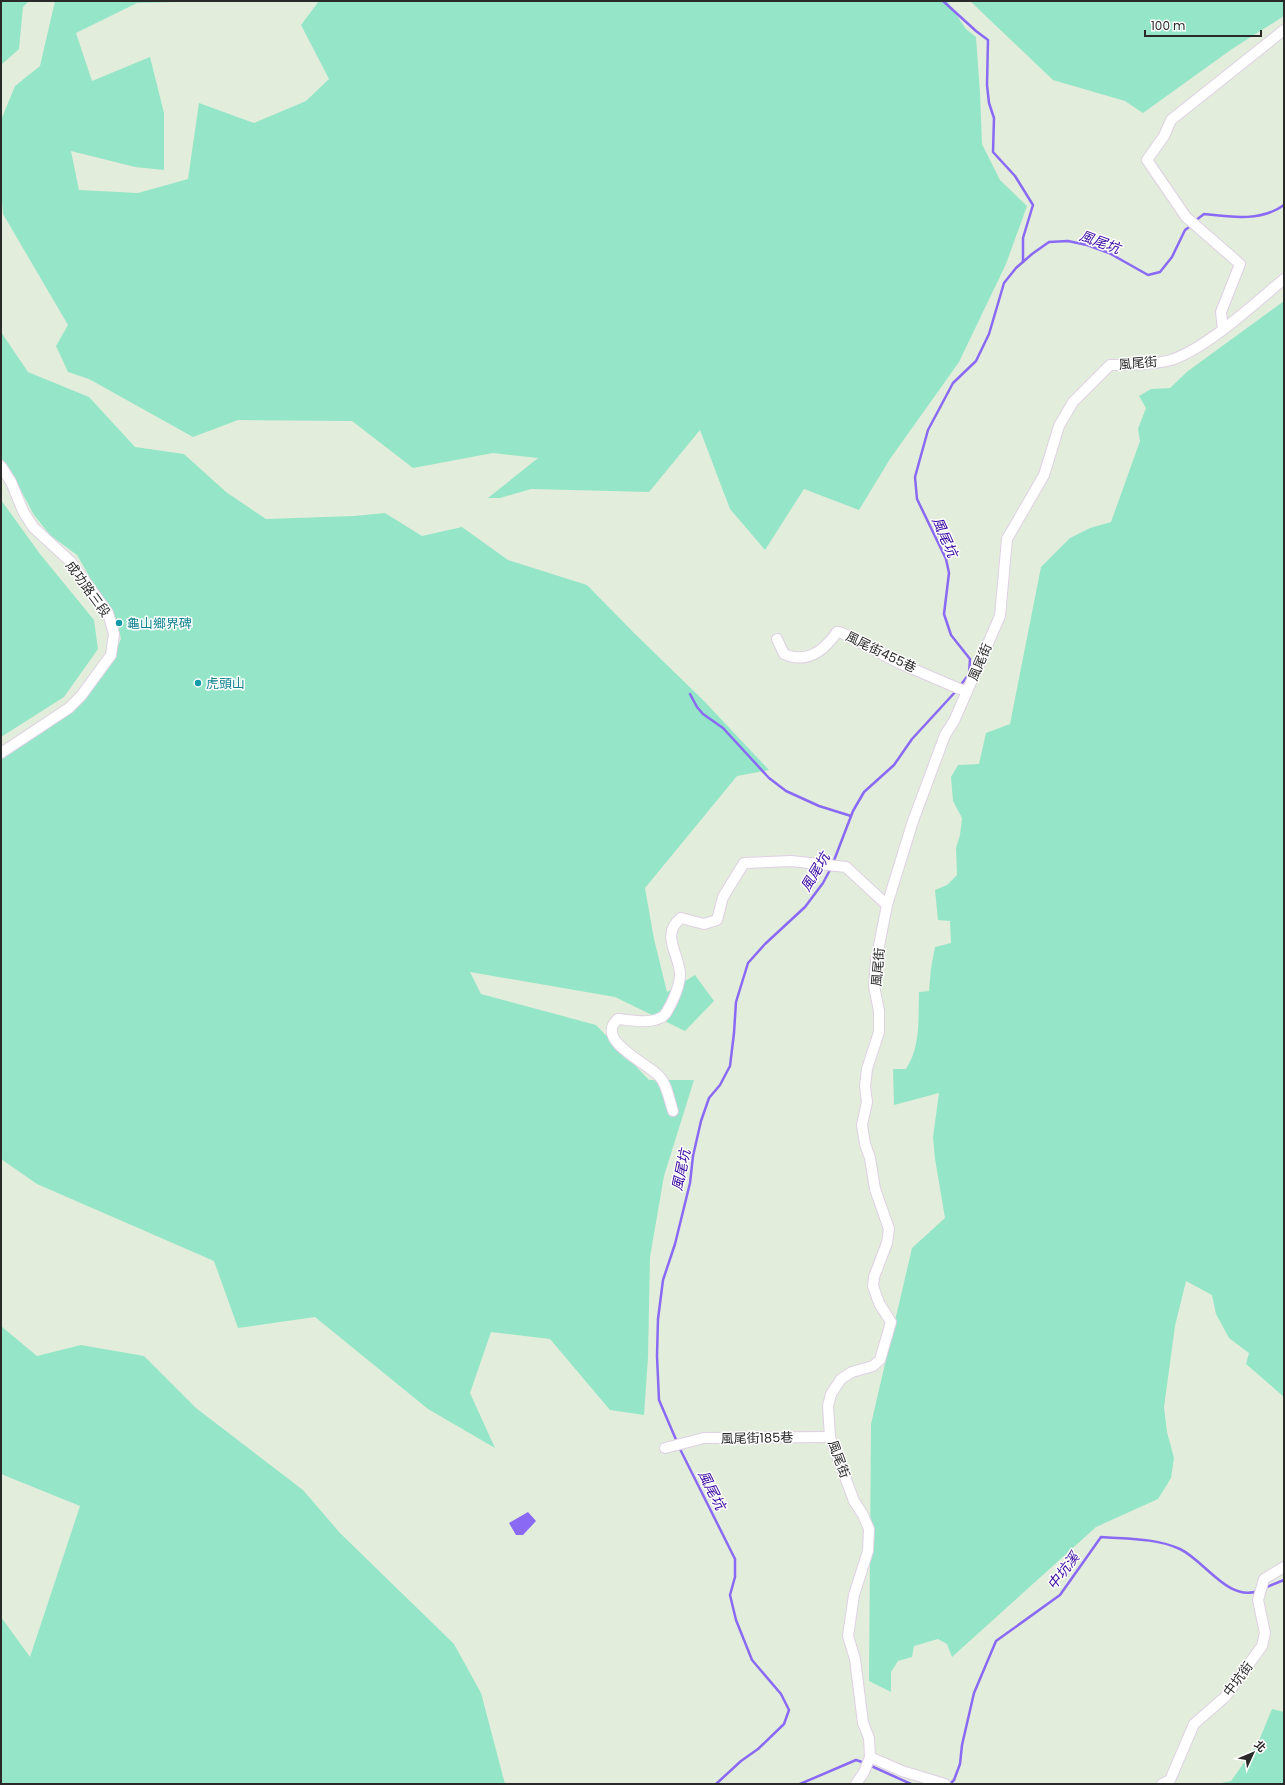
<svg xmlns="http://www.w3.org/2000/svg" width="1285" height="1785" font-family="Poppins,'Noto Sans TC',sans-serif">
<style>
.green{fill:#95e6c8}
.water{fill:#8a69f4}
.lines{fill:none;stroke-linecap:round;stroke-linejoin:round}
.stream{stroke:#8a69f4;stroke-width:2.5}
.minor-casing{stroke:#dfd0e4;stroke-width:12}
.minor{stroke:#fff;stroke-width:10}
.culture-dot{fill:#0f9aa8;stroke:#fff;stroke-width:1.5}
.labels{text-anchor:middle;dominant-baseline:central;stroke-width:3;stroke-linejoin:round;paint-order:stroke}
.street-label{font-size:13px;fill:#2a2a2a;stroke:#fff}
.culture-label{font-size:13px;fill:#0d838f;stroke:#fff;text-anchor:start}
.water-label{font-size:14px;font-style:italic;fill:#3707a1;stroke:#fff}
</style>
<rect width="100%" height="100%" fill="#e3eddb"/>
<g class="green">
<polygon points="1,1 29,1 23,7 19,49 1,65"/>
<polygon points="55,1 222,1 137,3 76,33 92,81 150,57 164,113 164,170 135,167 71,151 79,190 138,193 188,179 199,103 254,123 306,101 329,79 301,25 319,1 947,1 966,29 976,37 980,93 982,144 1000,180 1027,206 1006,264 959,362 890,459 859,510 804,489 765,550 730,509 700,430 649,492 531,489 500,498 488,498 538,458 493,453 413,468 352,421 238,420 193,437 89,379 68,372 56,346 68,325 3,214 1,187 1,120 15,86 40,66"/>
<polygon points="970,1 1284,1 1284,16 1232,49 1143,113 1125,101 1053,80"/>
<path d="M1284 301V1397L1246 1364 1249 1353 1229 1338 1216 1314 1212 1295 1186 1281 1175 1326 1164 1407 1167 1432 1174 1458 1171 1478 1158 1499 1096 1527 952 1657 947 1644 938 1639 914 1646 912 1657 898 1661 891 1672V1692L869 1681 871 1424 912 1248 945 1218 935 1159 933 1137 939 1093 894 1105 893 1069H906C921 1046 918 1019 919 992L929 991 931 968 935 947 951 943 950 921 938 920 935 890 947 885 957 875 956 848 960 835 962 818 953 801 951 777 958 765 979 764 986 733 1010 724 1041 567 1070 538 1090 528 1111 522 1140 441 1138 429 1146 408 1139 396 1151 389 1170 388 1188 371Z"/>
<polygon points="1,332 28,372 89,397 135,447 184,454 226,492 266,519 354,516 385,513 422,536 462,527 508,560 587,585 633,632 703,700 769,770 737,776 645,888 654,939 667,992 695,975 714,1001 685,1031 615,997 470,972 481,994 596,1025 649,1080 694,1080 664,1176 650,1257 648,1357 644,1415 610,1410 550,1339 491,1332 470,1393 495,1448 428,1409 315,1317 238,1328 214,1261 37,1184 1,1159 1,757 67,713 103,676 121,639 118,626 77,555 50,535 34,515 9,468 1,458"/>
<polygon points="1,500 40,554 94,620 98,649 64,697 1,737"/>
<polygon points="1,1326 37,1356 81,1345 144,1356 196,1408 303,1490 340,1533 454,1644 481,1693 505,1784 1,1784 1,1617 30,1657 80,1506 1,1474"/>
<polygon points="1272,1709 1284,1712 1284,1784 1217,1784 1231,1781 1258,1743"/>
</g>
<polygon class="water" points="528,1512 536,1521 523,1535 516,1535 509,1523"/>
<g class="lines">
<g class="stream">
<polyline points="943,1 976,31 988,40 987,85 989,103 994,118 993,152 1015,176 1033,205 1023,238 1023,262"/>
<path d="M1195 221 1204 214C1230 217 1261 222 1284 205"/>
<polyline points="960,686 969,674 970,659 951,635 944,614 949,573 946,559 917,499 915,477 928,430 953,383 976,361 989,334 1004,283 1016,268 1032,254 1049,242 1068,241 1087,245 1109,253 1148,275 1160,272 1172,257 1185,230 1192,225"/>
<polyline points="690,694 697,707 703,714 723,728 769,778 786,791 819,806 851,816"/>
<polyline points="833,863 853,811 864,792 894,765 912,739 957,690"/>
<polyline points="677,1442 659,1400 657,1356 658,1319 663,1280 675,1244 690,1183 693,1156 701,1121 709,1098 720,1085 730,1066 734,1033 736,1002 748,963 765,944 805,907 823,883 831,868"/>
<polyline points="679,1447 735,1559 735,1577 730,1595 736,1620 752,1660 781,1694 789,1710 784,1724 758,1749 741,1761 716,1784"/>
<polyline points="1264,1588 1284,1580"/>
<polyline points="869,1765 911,1784"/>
<polyline points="800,1784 856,1760 865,1763"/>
<path d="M950 1784 954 1780 960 1764 962 1745 974 1693 996 1641 1060 1595 1101 1537C1127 1539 1156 1538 1180 1549 1205 1561 1228 1602 1258 1591"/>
</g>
<g class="minor-casing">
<g id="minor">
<polyline points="1223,329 1221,312 1240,264 1186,217 1147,160 1164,136 1171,120 1284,30"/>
<polyline points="1,466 11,482 23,511 33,527 71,562 108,613 114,634 111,655 81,696 69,708 1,753"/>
<path d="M777 639 784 654C807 664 824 651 837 632L842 633 899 663 967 692"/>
<path d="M673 1111C669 1100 667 1084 659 1076 647 1063 594 1040 618 1019 631 1020 648 1024 660 1018 666 1016 668 1009 671 1004 675 996 680 983 680 974 679 953 660 935 681 918L704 924 717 920 723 897 744 863 791 861 846 867 887 905"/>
<polyline points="665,1448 704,1438 830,1437"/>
<polyline points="870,1757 902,1771 945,1784"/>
<path d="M856 1784 864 1772 870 1757 869 1738 863 1723 855 1659 848 1636 854 1595 868 1551 869 1529 863 1515 854 1501 830 1437 828 1406 831 1394 841 1379 852 1372 873 1366 880 1360 891 1322 879 1303 873 1286 874 1277 887 1243 889 1229 875 1189 870 1158 865 1144 862 1125 867 1102 865 1086 867 1069 879 1032V1011L874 986 876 961 887 905 913 821 945 735 954 721 1000 616 1007 539 1044 475 1059 426 1073 402 1110 365C1130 365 1152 365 1171 360 1207 348 1254 304 1284 279"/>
<polyline points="1162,1784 1170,1780 1194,1724 1225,1697 1262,1646 1265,1633 1258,1600 1264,1579 1284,1567"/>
</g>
</g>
<use href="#minor" class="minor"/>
</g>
<g class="culture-dot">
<circle cx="119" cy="623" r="4"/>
<circle cx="198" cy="683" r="4"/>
</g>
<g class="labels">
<g class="street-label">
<text transform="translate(1138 363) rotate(-5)">風尾街</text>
<text transform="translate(88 589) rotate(54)">成功路三段</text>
<text transform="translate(881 652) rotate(26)">風尾街455巷</text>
<text transform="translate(980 662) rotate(-67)">風尾街</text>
<text transform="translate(878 967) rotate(-85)">風尾街</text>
<text transform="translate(757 1438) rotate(-1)">風尾街185巷</text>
<text transform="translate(839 1459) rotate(70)">風尾街</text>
<text transform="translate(1238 1679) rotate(-53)">中坑街</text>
</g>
<g class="culture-label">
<text x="127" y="623">龜山鄉界碑</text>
<text x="206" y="683">虎頭山</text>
</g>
<g class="water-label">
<text transform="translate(1100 242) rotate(20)">風尾坑</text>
<text transform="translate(945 537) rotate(66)">風尾坑</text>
<text transform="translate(815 872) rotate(-59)">風尾坑</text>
<text transform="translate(681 1170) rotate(-78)">風尾坑</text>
<text transform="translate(712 1490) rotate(63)">風尾坑</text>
<text transform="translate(1063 1571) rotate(-52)">中坑溪</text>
</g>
</g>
<rect width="1285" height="1785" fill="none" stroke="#2a2a2a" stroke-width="4"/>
<g transform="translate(1253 1753) rotate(46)" stroke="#ffffff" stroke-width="3" paint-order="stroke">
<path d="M0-3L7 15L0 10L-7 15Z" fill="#2a2a2a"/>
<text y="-6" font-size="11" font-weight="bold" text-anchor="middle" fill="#2a2a2a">北</text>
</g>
<path d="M1145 30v6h116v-6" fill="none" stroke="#2a2a2a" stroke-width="2"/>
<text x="1151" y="30" font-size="12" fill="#2a2a2a" stroke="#ffffff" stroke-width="3" paint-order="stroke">100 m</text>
</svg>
